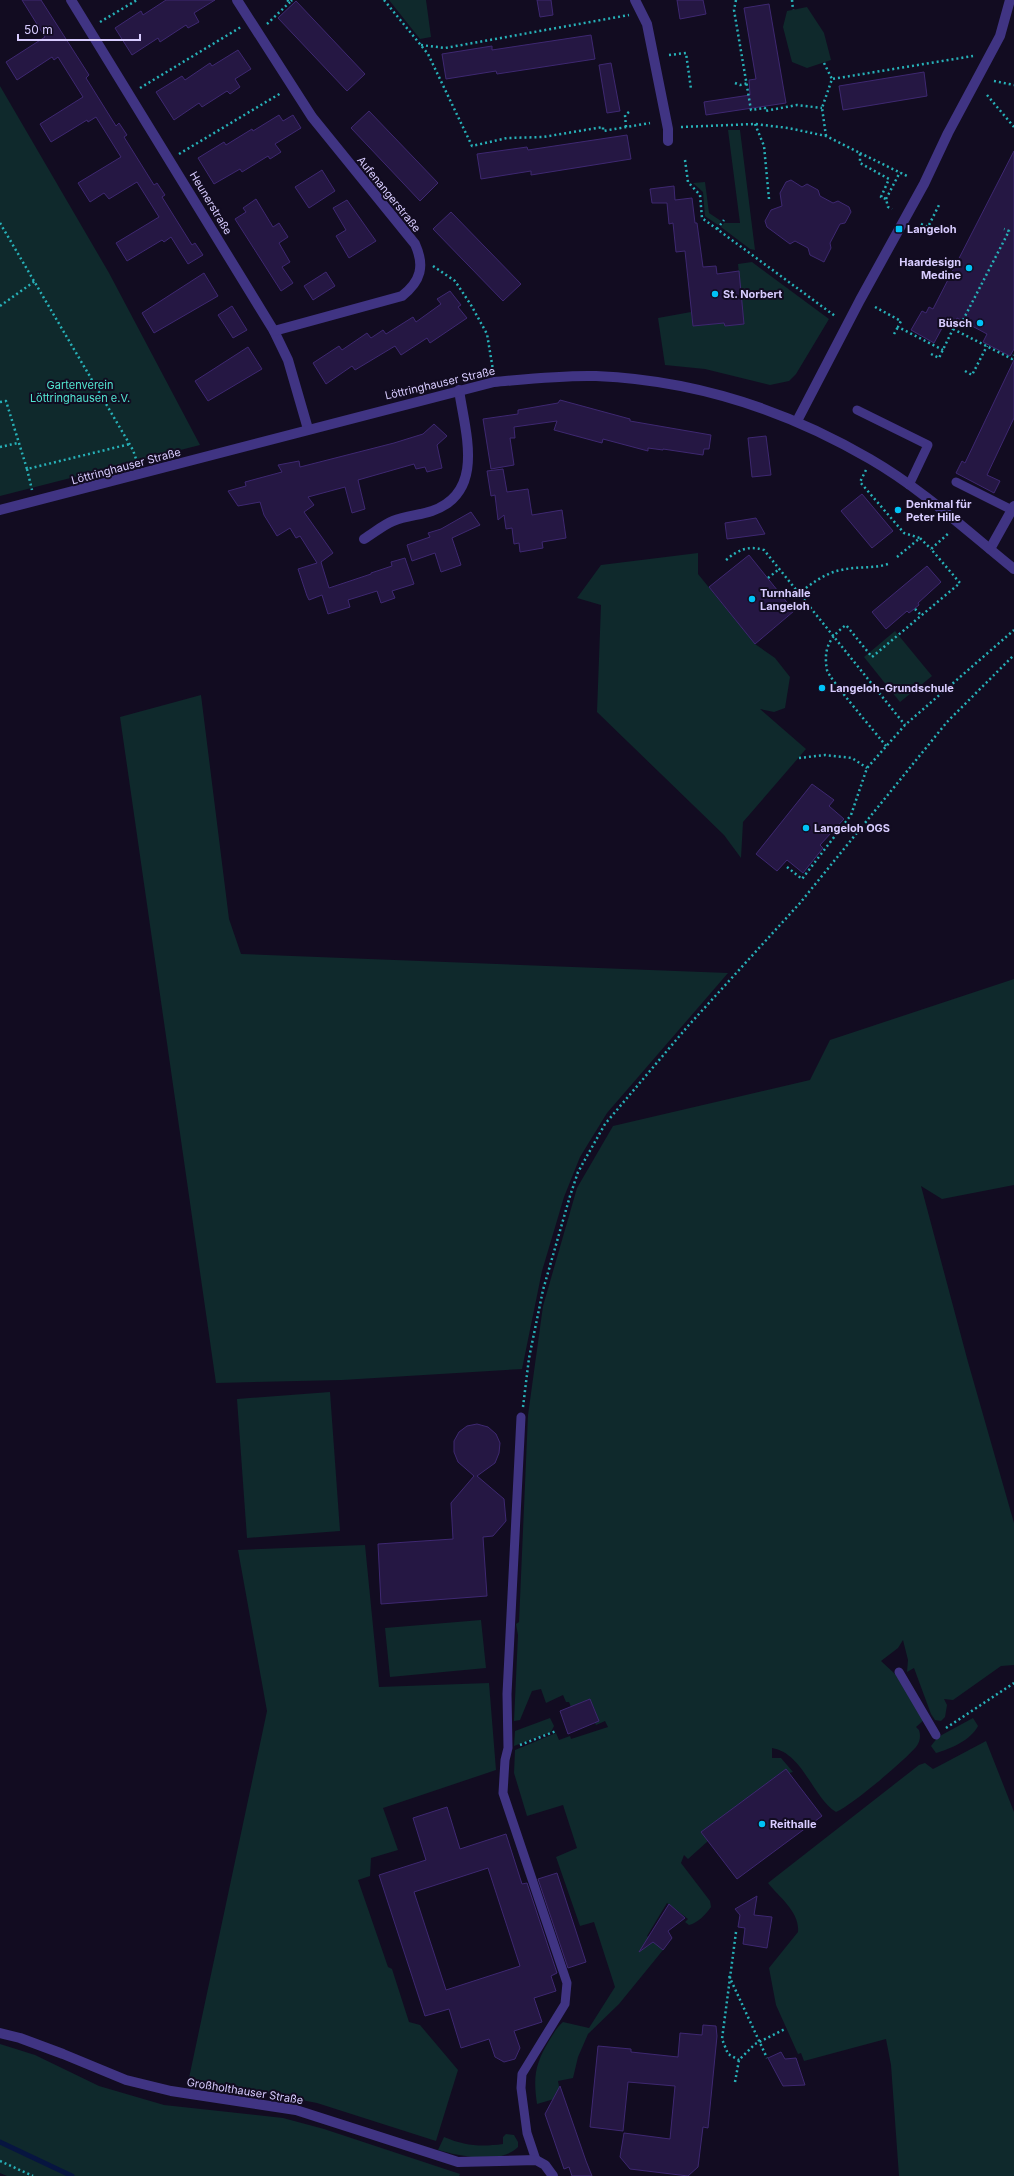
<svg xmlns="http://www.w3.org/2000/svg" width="1014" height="2176" font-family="Inter,sans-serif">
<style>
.green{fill:#0f292c}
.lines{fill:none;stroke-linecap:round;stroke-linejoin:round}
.stream{stroke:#071540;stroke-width:5}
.building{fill:#251743;stroke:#3e2871;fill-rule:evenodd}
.path{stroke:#27b1b8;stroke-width:2.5;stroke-dasharray:2 3;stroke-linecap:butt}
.service{stroke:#403483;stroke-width:9}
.minor{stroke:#403483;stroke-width:10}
.tertiary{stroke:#403483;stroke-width:10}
.poi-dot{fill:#00c3f7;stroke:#120c21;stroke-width:1.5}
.labels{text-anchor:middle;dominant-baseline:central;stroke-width:4;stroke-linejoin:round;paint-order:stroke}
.street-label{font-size:11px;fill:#d8ccff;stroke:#120c21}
.poi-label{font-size:11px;font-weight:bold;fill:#d8ccff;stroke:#120c21;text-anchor:start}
.park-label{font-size:11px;fill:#52e5d1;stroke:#120c21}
</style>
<rect width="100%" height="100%" fill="#120c21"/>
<g class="green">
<polygon points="389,0 426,0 431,37 420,39"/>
<polygon points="807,7 824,33 831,60 807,68 792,62 783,27 787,11"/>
<polygon points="0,86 109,273 200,445 0,496"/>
<polygon points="728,130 740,130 755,250 750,249 721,227 724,223 740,223"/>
<polygon points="705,182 709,213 721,221 718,225 705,216 703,192 693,183"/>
<polygon points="752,262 829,319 796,374 789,381 770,385 705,369 665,365 658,318 691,312 693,326 724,323 725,326 744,324 738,264"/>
<polygon points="698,553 698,574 755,644 775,658 790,677 785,708 774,712 760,709 806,749 743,822 741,858 724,835 597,712 601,605 577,598 601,565"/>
<polygon points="895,631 932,676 900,702 864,657"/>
<polygon points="201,695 229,919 241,954 728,973 607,1113 580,1157 564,1197 542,1271 522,1369 342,1380 216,1383 120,717"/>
<path d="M1014 979V1185L942 1199 921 1186 968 1362 1014 1523V1665L1001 1666 953 1700 944 1699 947 1705 945 1717 941 1721 935 1720 931 1714 914 1668 907 1672 908 1660 903 1640 898 1648 881 1661 895 1674 924 1720 916 1727 919 1730C921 1736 920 1742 916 1747 904 1761 851 1806 836 1812 813 1798 803 1753 772 1748V1758H781L793 1772 789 1773 786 1769 702 1832 708 1841 688 1859 684 1855 681 1863 710 1901 711 1907C706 1914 698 1923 689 1925L685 1922 688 1919 667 1903 647 1936 663 1950 619 2004 588 2034 578 2057 573 2078 558 2081 561 2097 537 2104C533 2076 535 2064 550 2039 554 2033 557 2027 563 2022L589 2028 615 1987 594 1922 580 1926 556 1857 577 1848 563 1805 527 1816 514 1773 515 1750 556 1733 559 1740 570 1736 571 1739 608 1727 605 1721 596 1725 595 1723 599 1721 590 1699 571 1707 569 1702H566L563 1695 546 1703 541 1689 532 1691 520 1720 514 1721 518 1635 516 1624 519 1622 528 1415 543 1306 577 1188 613 1126 810 1080 830 1040Z"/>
<polygon points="330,1392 340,1531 247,1538 237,1399"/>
<polygon points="365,1545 379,1687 489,1683 496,1770 383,1808 398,1850 371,1858 370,1876 358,1880 388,1967 392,1969 409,2022 420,2025 458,2070 436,2141 317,2103 189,2078 267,1711 238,1550"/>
<polygon points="481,1620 486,1668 390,1677 385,1628"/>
<polygon points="550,1718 554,1726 551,1732 514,1746 515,1731"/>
<path d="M973 1718 978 1726C971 1740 950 1749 936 1753L931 1746 938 1737Z"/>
<path d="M986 1741 1014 1812V2176H899L891 2065 886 2039 804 2061 801 2053 798 2054 776 2005 769 1968 798 1932C800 1912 779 1897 768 1883L919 1765 925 1763 933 1769 937 1767Z"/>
<polygon points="0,2044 35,2055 99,2086 164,2105 283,2118 324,2129 460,2174 459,2176 7,2176 0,2173"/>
<path d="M506 2134 514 2135 518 2142V2147C500 2165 459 2156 438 2150L444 2137C465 2146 481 2147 503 2144V2137Z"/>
</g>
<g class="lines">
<polyline class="stream" points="0,2142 72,2176"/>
</g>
<g class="building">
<polygon points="22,0 41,0 89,75 86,78 116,126 119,123 127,135 124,137 154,185 157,183 165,195 162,197 192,245 195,243 203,255 188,264 171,237 164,242 162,240 127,261 116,243 159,217 137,182 109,199 104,193 90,202 78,183 121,157 96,117 88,122 87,120 51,142 40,124 83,97 58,57 54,60 52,57 17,80 6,62 45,37"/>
<polygon points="166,0 215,0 194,13 199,22 188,28 186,25 160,42 158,38 132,55 115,28 141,11 143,15"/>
<polygon points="537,0 551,0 553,15 540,17"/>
<polygon points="677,0 703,0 706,14 680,19"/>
<polygon points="296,1 365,74 347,91 278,18"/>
<polygon points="769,4 786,103 706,115 704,102 750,95 749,80 756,79 744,8"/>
<polygon points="591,35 595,59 497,74 496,71 446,79 442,54 492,46 492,50"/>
<polygon points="238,50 251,69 235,79 240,87 230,94 227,91 202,107 199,103 174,120 156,92 182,76 185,80 210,63 212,66"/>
<polygon points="611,63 620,111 607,113 599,65"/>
<polygon points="924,72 927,96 843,110 839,86"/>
<polygon points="369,111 438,183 420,201 351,128"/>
<polygon points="279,115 283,121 293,115 301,128 275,144 281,152 270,159 268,156 242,172 240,169 214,184 198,158 224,142 226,145 252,129 253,131"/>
<polygon points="627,135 631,159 531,175 531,171 481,179 477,154 527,147 528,150"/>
<polygon points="1014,151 1014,349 1010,356 983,342 987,334 957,318 956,321 948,317 934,343 911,330 922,311 926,313 929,307 933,309"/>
<polygon points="322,170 335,191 309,208 295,187"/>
<polygon points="791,180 802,187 807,184 818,190 820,196 833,203 838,201 849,207 851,212 845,223 840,224 830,243 831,248 824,262 810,255 808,248 795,241 790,244 767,227 765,221 771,210 782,206 780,193 786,182"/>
<polygon points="674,186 675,200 692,198 695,223 697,223 703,267 716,266 717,274 739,271 744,324 725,326 724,323 693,326 685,251 676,252 673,223 669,224 667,203 652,203 650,189"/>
<polygon points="256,199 273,227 279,223 288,237 279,243 290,262 282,267 293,283 281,291 235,219 246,212 243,208"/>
<polygon points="347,200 376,241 349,258 336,236 346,230 333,208"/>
<polygon points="451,212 521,284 503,301 433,229"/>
<polygon points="326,272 335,286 313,300 304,286"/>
<polygon points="204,273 218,296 154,333 142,313"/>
<polygon points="450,291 461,305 458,307 467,318 430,343 427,338 401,355 395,346 355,370 352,366 326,384 313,363 339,346 342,350 367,333 371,338 383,330 386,334 413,317 416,322 441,304 437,299"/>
<polygon points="232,306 247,330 233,338 218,315"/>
<polygon points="248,347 262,369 208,401 195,381"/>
<polygon points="1014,360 1014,418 987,475 1000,481 994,493 956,473 962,461 965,463"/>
<polygon points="560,400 630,419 630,421 711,435 709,449 704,449 703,455 663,449 663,450 648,448 648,451 603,439 602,443 554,430 557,421 514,427 515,438 510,438 514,465 491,469 483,419 518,414 518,410 558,403"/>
<polygon points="434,424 447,436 437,445 442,468 427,472 425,467 416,469 414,464 358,480 365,509 352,513 345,487 308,497 314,505 304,512 333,553 321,562 329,588 371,574 371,573 392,566 391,562 405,558 414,584 392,591 395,598 381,603 377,591 348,600 350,607 328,614 322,595 309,600 307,596 298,569 317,563 300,536 296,538 290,528 277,536 264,515 260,502 238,506 228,491 246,486 245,482 282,472 278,465 299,461 300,467 394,443 423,434"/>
<polygon points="766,436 771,475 752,477 748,438"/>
<polygon points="503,469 507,492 528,489 532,515 562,510 566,538 542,542 543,548 520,552 519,543 514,544 512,528 506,529 504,515 498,520 495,495 491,496 487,471"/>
<polygon points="862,494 893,531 872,548 841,511"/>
<polygon points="471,512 480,525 452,538 461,565 441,572 435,553 412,561 407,545 430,537 428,533 441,529"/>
<polygon points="756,518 765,534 727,539 725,523"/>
<polygon points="749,555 794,611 755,644 709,587"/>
<polygon points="927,566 941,582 918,603 919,605 909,613 907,611 886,629 872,612"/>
<polygon points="812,784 834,800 829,806 844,819 820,845 823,848 803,873 787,860 777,871 756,854"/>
<polygon points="477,1424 488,1427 496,1434 500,1443 499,1453 495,1463 477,1476 504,1499 506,1521 493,1536 483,1537 487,1596 381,1604 378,1544 453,1539 451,1503 474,1476 458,1462 454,1452 454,1441 459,1432 467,1426"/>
<polygon points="590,1699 599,1721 568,1734 560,1711"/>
<polygon points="786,1769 822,1816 737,1879 701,1832"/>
<path d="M447 1807 460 1849 506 1834 522 1884 527 1883 557 1973 551 1976 556 1991 534 1998 542 2022 514 2031 520 2048 515 2059 504 2062 495 2057 489 2039 461 2048 449 2009 425 2016 379 1875 426 1860 413 1818ZM488 1868 520 1966 446 1990 414 1892Z"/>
<polygon points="557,1873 586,1962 568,1968 538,1879"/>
<polygon points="757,1896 754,1915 772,1917 767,1948 743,1944 745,1928 738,1927 740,1915 735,1909"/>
<polygon points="669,1904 685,1918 668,1931 672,1938 663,1950 653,1942 639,1952"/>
<polygon points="703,2025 716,2026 717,2036 708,2128 703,2127 698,2167 688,2176 630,2169 620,2157 624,2133 670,2139 675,2086 628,2082 623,2131 590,2127 598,2046 631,2049 631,2052 678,2057 680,2033 702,2035"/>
<polygon points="781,2052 785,2059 796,2058 805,2085 783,2086 768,2058"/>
<polygon points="560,2086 586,2161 592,2176 572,2176 569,2167 564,2169 545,2114"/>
</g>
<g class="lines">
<g class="path">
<polyline points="287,0 290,2 292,0"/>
<polyline points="384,0 428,54 472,146 507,138 543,137 603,127 603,131 650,123"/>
<polyline points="736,0 734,10 751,110 765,108 765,111 797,105 822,108"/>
<polyline points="792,0 793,10"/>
<polyline points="100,22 137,0"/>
<polyline points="267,24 290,2"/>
<polyline points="421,45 445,48 629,15"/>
<polyline points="669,55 686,53 691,89"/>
<polyline points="824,63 832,79"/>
<polyline points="994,81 1014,85"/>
<polyline points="735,83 740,85 749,83"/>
<polyline points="140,88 241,27"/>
<polyline points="987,95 1014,127"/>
<polyline points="755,124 764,146 769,199"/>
<polyline points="626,127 625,115 629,112"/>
<polyline points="681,127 755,124 788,128 826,136 860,153 860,163 889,179 881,197 886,199 888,207 892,209"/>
<polyline points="826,136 822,108 832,79 973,56"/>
<polyline points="860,153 909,177"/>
<polyline points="179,154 281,93"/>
<polyline points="685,160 688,182 700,195 702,218 835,316"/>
<polyline points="886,199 900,172"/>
<polyline points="0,223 133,450 137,462"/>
<polyline points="921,224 928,227 940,203"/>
<polyline points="717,229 724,220"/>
<polyline points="433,266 455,281 471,305 487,334 493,370"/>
<polyline points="0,306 35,281"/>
<polyline points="875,307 901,321 898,327 943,350"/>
<polyline points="953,329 1012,359 1014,355"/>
<polyline points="894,334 898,327"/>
<polyline points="931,354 939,358 953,329 961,324 1009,231 1004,229"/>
<polyline points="965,371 972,375 987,346"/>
<polyline points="0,402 6,401 27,469 130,444"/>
<polyline points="0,447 18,443"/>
<polyline points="27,469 32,490"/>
<polyline points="866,470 860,482 904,533 920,538"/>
<polyline points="897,557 920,538 931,549"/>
<path d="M726 560C738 550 748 545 764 550L905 725"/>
<polyline points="768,578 778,570"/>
<path d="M798 594C811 584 825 573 841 570 857 566 873 569 888 564"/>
<polyline points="915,609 922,616"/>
<path d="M886 746C877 734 829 679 827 670 823 648 830 637 846 625L872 657 960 583 931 549 950 532"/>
<polyline points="799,758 825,755 852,758 867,768"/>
<polyline points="787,867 802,879 851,815 867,768 905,725 1014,630"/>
<polyline points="523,1407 529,1358 543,1290 570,1196 578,1172 605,1124 688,1026 800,903 947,722 1014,655"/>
<polyline points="946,1728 1014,1683"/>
<polyline points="520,1745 556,1731"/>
<polyline points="736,1932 722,2039 728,2054 739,2060"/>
<polyline points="729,1976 767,2058"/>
<polyline points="735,2082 739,2060 755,2044 785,2029"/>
<polyline points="0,2161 33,2176"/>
</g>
<g class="service">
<polyline points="857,410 928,445 909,485"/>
<polyline points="956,482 1012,510"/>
<polyline points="521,1417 507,1694 508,1748 505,1760 503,1793 567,1983 565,2004 522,2074 521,2088 527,2133 536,2160"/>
<polyline points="899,1672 936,1735"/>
</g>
<g class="minor">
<polyline points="71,0 274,331 288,360 308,429"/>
<path d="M237 0 312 117 415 244C425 266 421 281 402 296L274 331"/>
<polyline points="635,0 647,24 668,129 668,141"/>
<polyline points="797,421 860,300 924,184 948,133 1000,36 1010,0"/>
<path d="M364 539C374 533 383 525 393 521 406 516 420 515 432 511 486 492 465 432 459 390"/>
<polyline points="990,549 1014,506"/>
<polyline points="0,2033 20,2038 63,2054 126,2080 171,2091 296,2110 458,2162 536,2160 545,2165 553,2176"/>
</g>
<path class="tertiary" d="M0 510 494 382C528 379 562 375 596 376 694 380 786 410 870 459 922 489 967 531 1014 569"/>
</g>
<g class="poi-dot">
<rect x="895" y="225" width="8" height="8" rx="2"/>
<circle cx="969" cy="268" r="4"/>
<circle cx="715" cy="294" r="4"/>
<circle cx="980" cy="323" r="4"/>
<circle cx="898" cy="510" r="4"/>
<circle cx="752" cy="599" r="4"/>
<circle cx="822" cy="688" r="4"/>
<circle cx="806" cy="828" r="4"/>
<circle cx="762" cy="1824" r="4"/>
</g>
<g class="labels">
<g class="street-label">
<text transform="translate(389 194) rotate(51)">Aufenangerstraße</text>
<text transform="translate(211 203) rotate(59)">Heunerstraße</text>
<text transform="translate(440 383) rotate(-13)">Löttringhauser Straße</text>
<text transform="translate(126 466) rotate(-15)">Löttringhauser Straße</text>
<text transform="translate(245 2091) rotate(9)">Großholthauser Straße</text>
</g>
<g class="poi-label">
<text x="907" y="229">Langeloh</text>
<text x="961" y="262" text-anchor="end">Haardesign<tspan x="961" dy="13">Medine</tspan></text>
<text x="723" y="294">St. Norbert</text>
<text x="972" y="323" text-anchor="end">Büsch</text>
<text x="906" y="504">Denkmal für<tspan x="906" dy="13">Peter Hille</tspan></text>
<text x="760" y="593">Turnhalle<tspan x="760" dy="13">Langeloh</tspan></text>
<text x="830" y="688">Langeloh-Grundschule</text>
<text x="814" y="828">Langeloh OGS</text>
<text x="770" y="1824">Reithalle</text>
</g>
<g class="park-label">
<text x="80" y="385">Gartenverein<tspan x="80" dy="13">Löttringhausen e.V.</tspan></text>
</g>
</g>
<path d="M18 34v6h122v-6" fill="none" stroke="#d8ccff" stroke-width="2"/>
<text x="24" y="34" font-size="12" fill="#d8ccff" stroke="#120c21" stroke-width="3" paint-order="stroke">50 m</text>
</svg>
